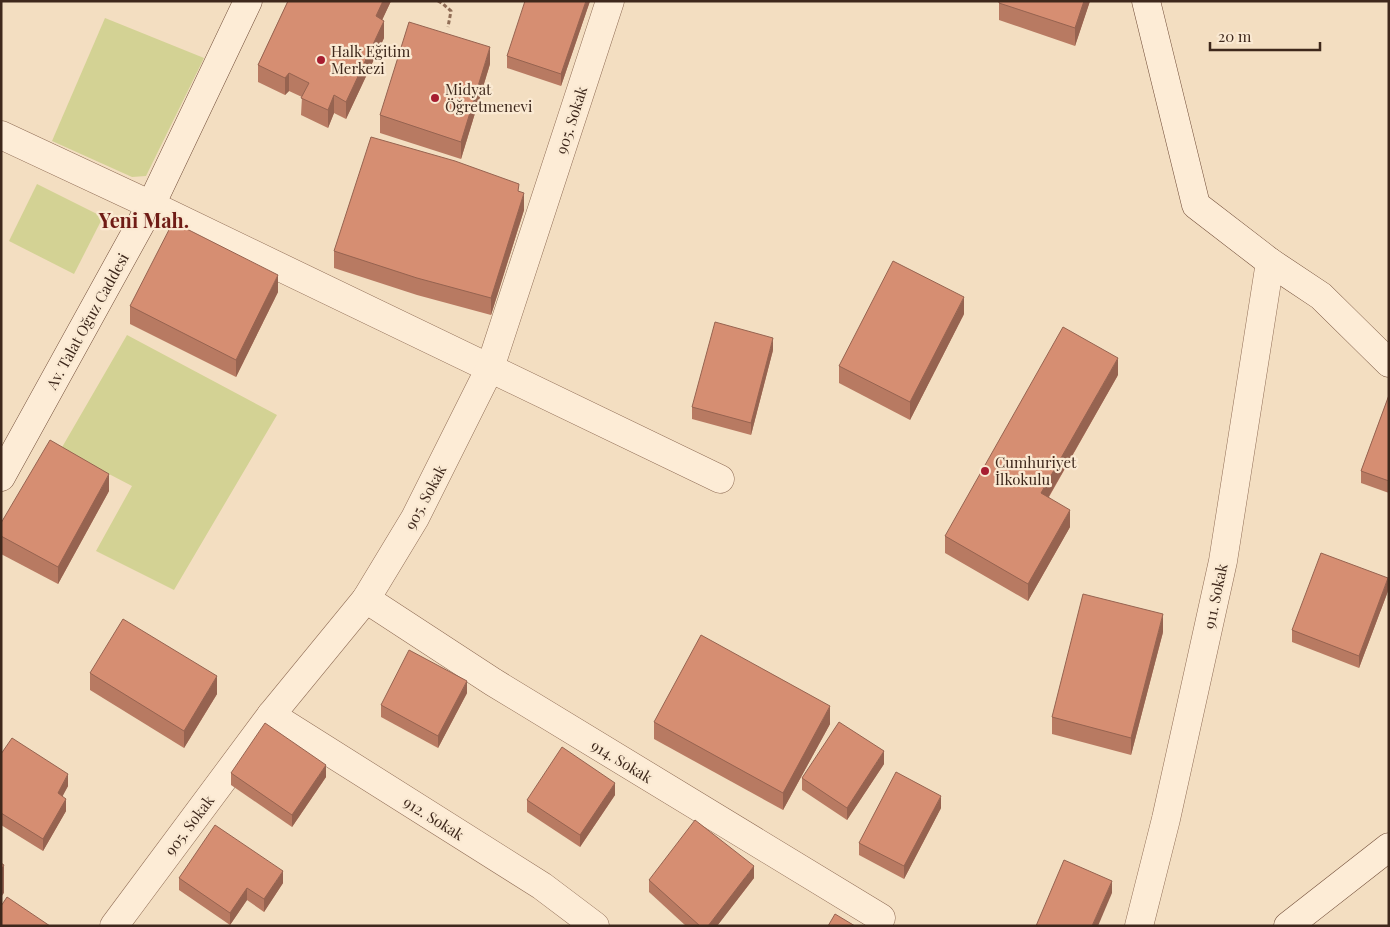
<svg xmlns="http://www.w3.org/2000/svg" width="1390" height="927" font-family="'Playfair Display',serif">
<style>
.green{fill:#d3d294}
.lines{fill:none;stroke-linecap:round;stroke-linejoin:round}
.street-casing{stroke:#906d56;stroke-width:29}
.secondary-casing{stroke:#724e39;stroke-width:29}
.path{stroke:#906d56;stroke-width:3;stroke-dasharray:4 2.5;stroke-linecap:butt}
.street{stroke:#fdecd6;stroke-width:28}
.secondary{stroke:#fdecd6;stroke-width:28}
.wall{fill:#b87a62}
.shaded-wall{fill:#966350}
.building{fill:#d68e72;stroke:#966350}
.poi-dot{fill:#a71e31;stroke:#fae9d2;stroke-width:2}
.labels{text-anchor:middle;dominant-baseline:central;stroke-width:4.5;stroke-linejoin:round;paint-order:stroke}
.poi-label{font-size:15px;fill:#3e281c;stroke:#fae9d2;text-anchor:start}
.street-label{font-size:15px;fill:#3e281c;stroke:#fae9d2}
.district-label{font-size:20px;font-weight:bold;fill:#701c16;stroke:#fae9d2}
</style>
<rect width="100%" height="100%" fill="#f3dec1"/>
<g class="green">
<polygon points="105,18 204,58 146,176 132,177 52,141"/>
<polygon points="37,184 103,217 74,274 9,241"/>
<polygon points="127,335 277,415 174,590 96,551 132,486 61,449"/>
</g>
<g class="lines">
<g class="street-casing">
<g id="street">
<polyline points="1,135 151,205 720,479"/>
<polyline points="366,599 493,682 881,918"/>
<polyline points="271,715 542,886 595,926"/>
<polyline points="114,926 271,715 366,599 415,518 490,368 610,1"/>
<polyline points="1139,926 1166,819 1223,561 1270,262"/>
</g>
</g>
<g class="secondary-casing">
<g id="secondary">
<polyline points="1146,1 1196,205 1270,262 1321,296 1389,363"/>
<polyline points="1,477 151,205 248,1"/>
<polyline points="1288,926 1389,847"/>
</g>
</g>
<polyline class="path" points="438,1 443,4 451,11 448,27"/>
<use href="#street" class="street"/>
<use href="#secondary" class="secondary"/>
</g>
<g class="wall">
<polygon points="288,1 391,1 382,20 384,38 346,119 334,113 328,128 301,115 302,97 289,91 285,95 258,82 258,65"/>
<polygon points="590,1 561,86 507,68 507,56"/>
<polygon points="1090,1 1075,46 999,20 999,3"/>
<polygon points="490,64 461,159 380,133 380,115"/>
<polygon points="519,191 524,210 491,315 417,295 334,268 334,251"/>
<polygon points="278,292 236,377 130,324 130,306"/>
<polygon points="964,314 910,420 839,383 839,366"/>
<polygon points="773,350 751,435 692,419 692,407"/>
<polygon points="1118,375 1049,497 1070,527 1028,601 945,553 945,536"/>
<polygon points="1389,395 1389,493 1361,483 1361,471"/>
<polygon points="109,491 58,584 1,554 1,523"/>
<polygon points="1388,591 1359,668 1292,642 1292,630"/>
<polygon points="1163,632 1131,755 1052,734 1052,717"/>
<polygon points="90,673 217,694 184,748 90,690"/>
<polygon points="467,693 438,748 381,717 381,705"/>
<polygon points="654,722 830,724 783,810 654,739"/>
<polygon points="1,754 68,786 62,796 66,811 43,851 1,825"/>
<polygon points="884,764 847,820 802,790 802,778"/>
<polygon points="231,773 326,777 292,827 231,785"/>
<polygon points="615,795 580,847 527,812 527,800"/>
<polygon points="941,808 904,879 859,855 859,843"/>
<polygon points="179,878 283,883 264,912 247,900 230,925 179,890"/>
<polygon points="754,878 717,926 686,926 649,892 649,880"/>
</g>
<g class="shaded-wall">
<polygon points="383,1 391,1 376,33 376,16"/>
<polygon points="586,1 590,1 561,86 561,74"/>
<polygon points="1084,1 1090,1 1075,46 1075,28"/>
<polygon points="384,21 384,38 346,119 346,102"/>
<polygon points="490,47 490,64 461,159 461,142"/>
<polygon points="289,73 289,91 285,95 285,78"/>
<polygon points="334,95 334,113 328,128 328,110"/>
<polygon points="524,193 524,210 491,315 491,298"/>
<polygon points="278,275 278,292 236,377 236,360"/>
<polygon points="964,297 964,314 910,420 910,402"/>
<polygon points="773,338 773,350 751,435 751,423"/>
<polygon points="1118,358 1118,375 1041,510 1041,493"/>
<polygon points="109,474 109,491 58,584 58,567"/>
<polygon points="1070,510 1070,527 1028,601 1028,584"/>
<polygon points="1388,578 1388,591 1359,668 1359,656"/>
<polygon points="1163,614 1163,632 1131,755 1131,738"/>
<polygon points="217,676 217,694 184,748 184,731"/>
<polygon points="467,681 467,693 438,748 438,736"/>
<polygon points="830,706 830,724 783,810 783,793"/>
<polygon points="884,751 884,764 847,820 847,808"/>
<polygon points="326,765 326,777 292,827 292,815"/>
<polygon points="68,774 68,786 58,805 58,793"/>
<polygon points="615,783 615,795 580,847 580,835"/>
<polygon points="941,796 941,808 904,879 904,866"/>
<polygon points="66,799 66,811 43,851 43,839"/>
<polygon points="4,865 4,893 1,897 1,870"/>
<polygon points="754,866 754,878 717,926 708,926"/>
<polygon points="283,871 283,883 264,912 264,899"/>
<polygon points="1112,881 1112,893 1098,926 1092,926"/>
<polygon points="247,888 247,900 230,925 230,913"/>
</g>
<g class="building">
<polygon points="288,1 383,1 376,16 384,21 346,102 334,95 328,110 301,98 309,83 289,73 285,78 258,65"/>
<polygon points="525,1 586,1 561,74 507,56"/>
<polygon points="999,1 1084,1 1075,28 999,3"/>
<polygon points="409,22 490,47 461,142 380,115"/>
<polygon points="371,137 455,161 519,184 518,191 524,193 491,298 417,278 334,251"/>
<polygon points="173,222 278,275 236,360 130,306"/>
<polygon points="893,261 964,297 910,402 839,366"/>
<polygon points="715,322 773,338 751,423 692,407"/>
<polygon points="1063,327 1118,358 1041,493 1070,510 1028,584 945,536"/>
<polygon points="1389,395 1389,481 1361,471"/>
<polygon points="50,440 109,474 58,567 1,536 1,523"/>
<polygon points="1321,553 1388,578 1359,656 1292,630"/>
<polygon points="1083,594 1163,614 1131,738 1052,717"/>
<polygon points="123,619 217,676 184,731 90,673"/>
<polygon points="701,635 830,706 783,793 654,722"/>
<polygon points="409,650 467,681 438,736 381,705"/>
<polygon points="839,722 884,751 847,808 802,778"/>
<polygon points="265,723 326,765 292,815 231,773"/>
<polygon points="12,738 68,774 58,793 66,799 43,839 1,813 1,754"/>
<polygon points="562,747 615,783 580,835 527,800"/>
<polygon points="896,772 941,796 904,866 859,843"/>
<polygon points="695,820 754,866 708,926 700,926 649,880"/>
<polygon points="215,825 283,871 264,899 247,888 230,913 179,878"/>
<polygon points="1064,860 1112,881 1092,926 1036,926"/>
<polygon points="1,863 4,865 1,870"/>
<polygon points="7,897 50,926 1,926 1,906"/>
<polygon points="835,914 855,926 828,926"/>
</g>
<g class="poi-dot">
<circle cx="321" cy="60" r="5"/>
<circle cx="435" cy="98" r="5"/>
<circle cx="985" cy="471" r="5"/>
</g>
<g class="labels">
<g class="poi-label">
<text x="331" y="51">Halk Eğitim<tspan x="331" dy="17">Merkezi</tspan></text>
<text x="445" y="89">Midyat<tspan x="445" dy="17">Öğretmenevi</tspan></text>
<text x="995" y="462">Cumhuriyet<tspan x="995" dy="17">İlkokulu</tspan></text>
</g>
<g class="street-label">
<text transform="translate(571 120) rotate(-72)">905. Sokak</text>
<text transform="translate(87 321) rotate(-61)">Av. Talat Oğuz Caddesi</text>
<text transform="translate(425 497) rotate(-62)">905. Sokak</text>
<text transform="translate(1215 596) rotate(-78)">911. Sokak</text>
<text transform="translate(622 761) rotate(31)">914. Sokak</text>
<text transform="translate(434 818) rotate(32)">912. Sokak</text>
<text transform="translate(189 825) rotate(-53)">905. Sokak</text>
</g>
<g class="district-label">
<text x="144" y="219">Yeni Mah.</text>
</g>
</g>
<rect width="1390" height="927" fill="none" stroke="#3e281c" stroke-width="5"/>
<path d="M1210 42v8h110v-8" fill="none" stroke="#3e281c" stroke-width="2.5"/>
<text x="1218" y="42" font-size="15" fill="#3e281c" stroke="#fae9d2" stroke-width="4" paint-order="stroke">20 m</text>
</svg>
